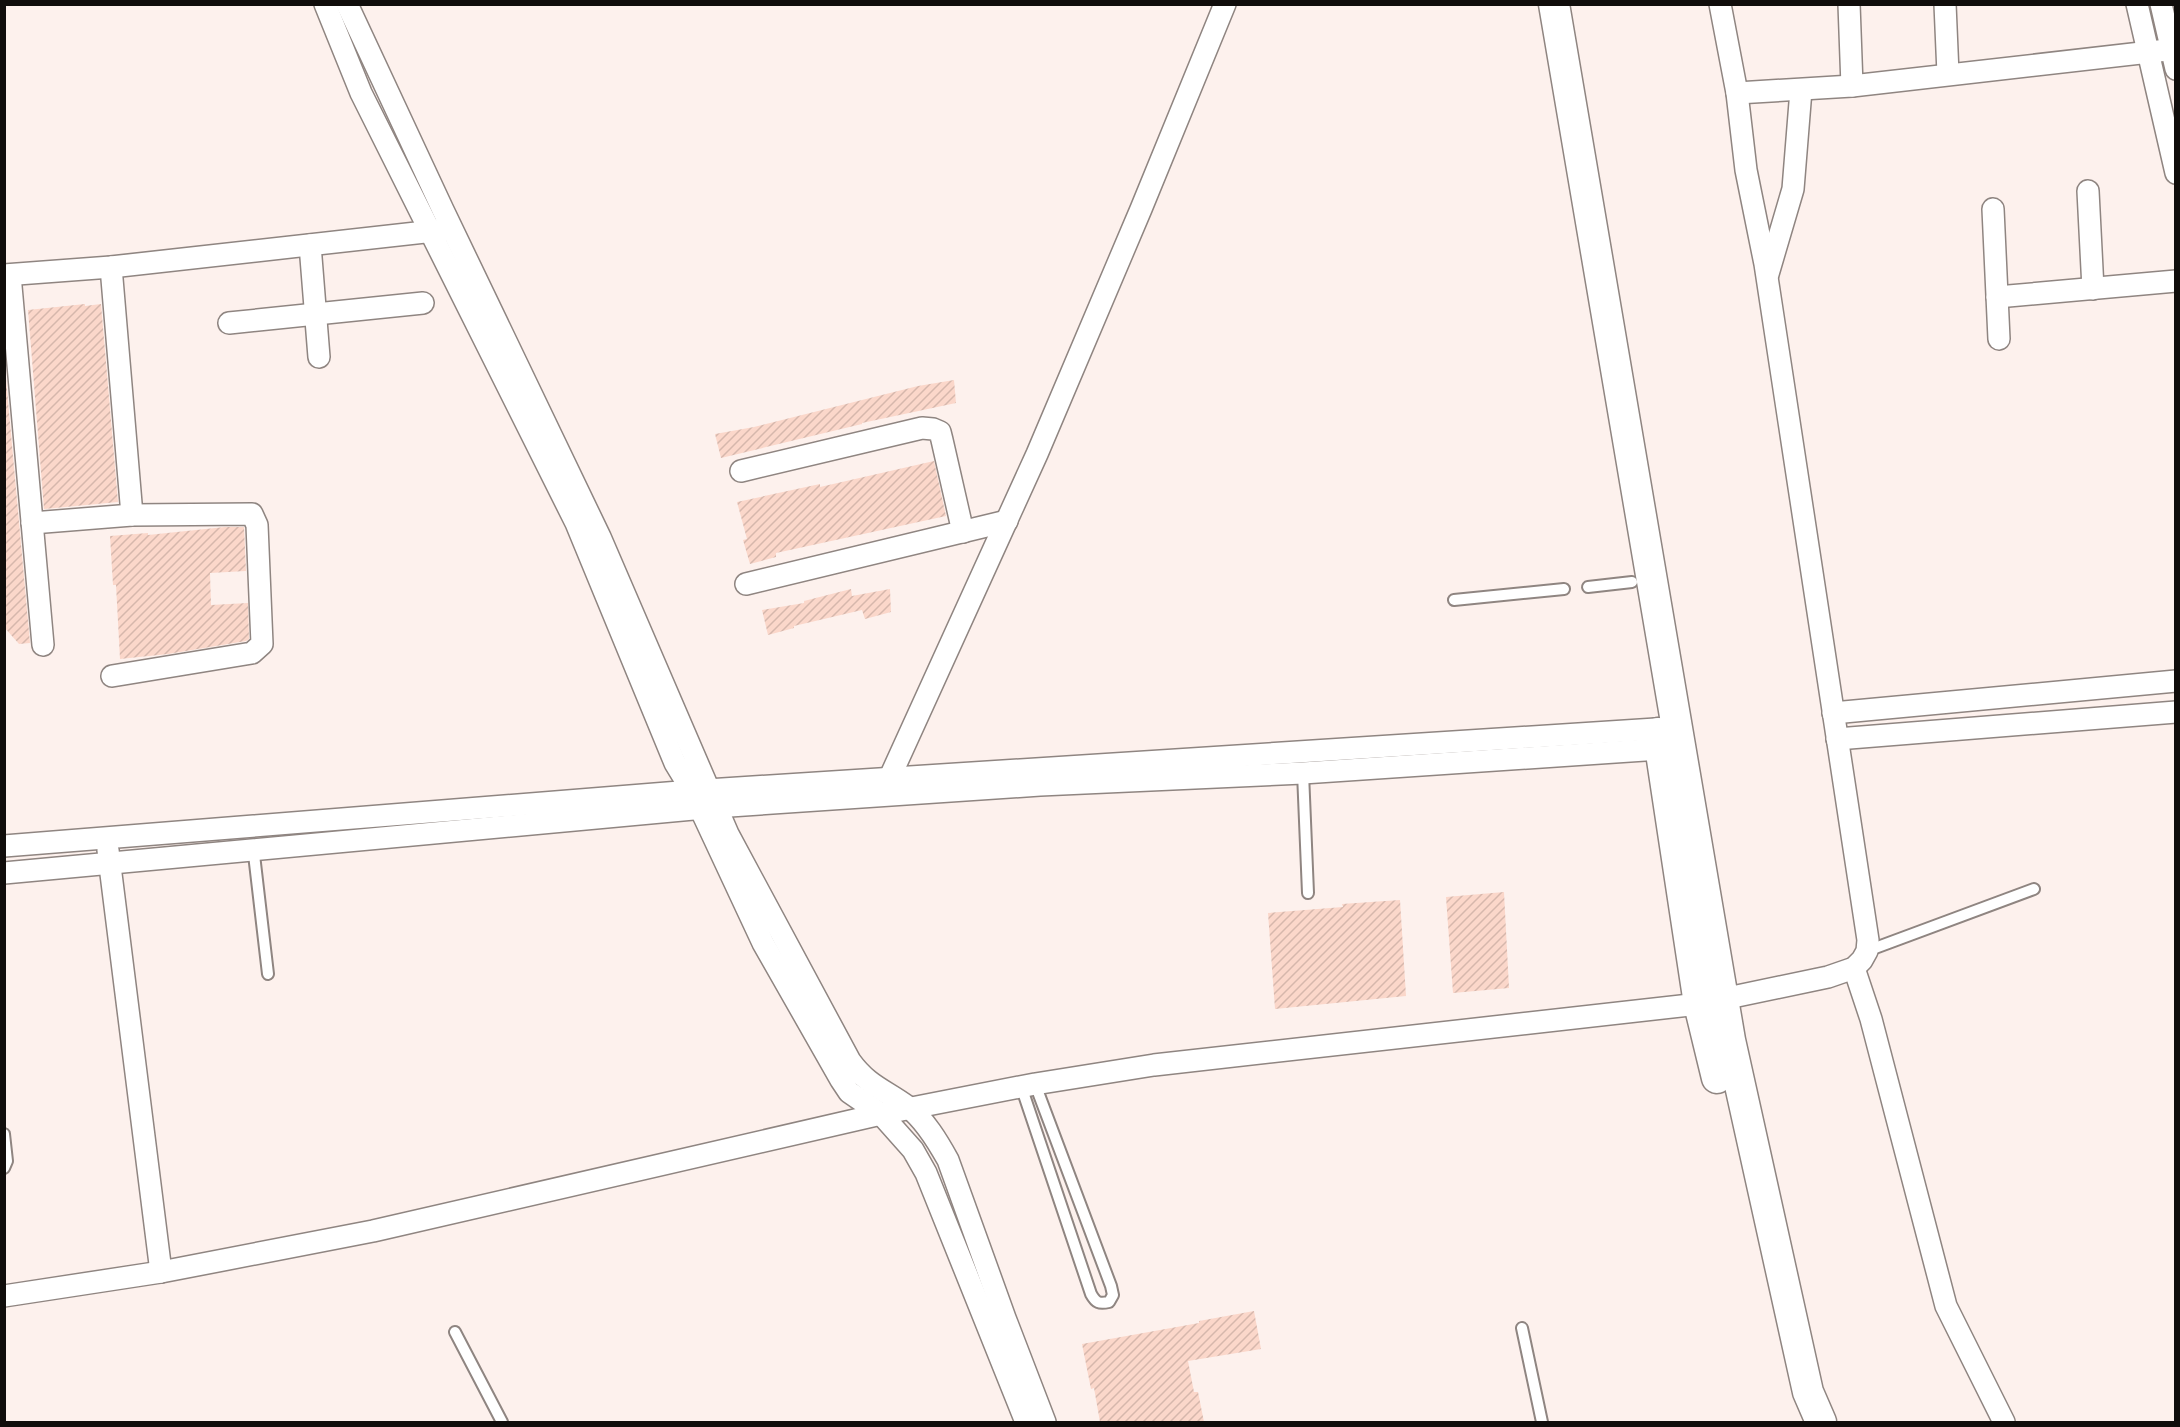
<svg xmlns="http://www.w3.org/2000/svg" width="2180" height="1427" font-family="Signika,sans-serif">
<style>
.building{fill:url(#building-hatch)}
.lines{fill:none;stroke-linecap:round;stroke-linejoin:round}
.service-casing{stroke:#8f8581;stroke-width:14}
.minor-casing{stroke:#8f8581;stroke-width:24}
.secondary-casing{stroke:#8f8581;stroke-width:33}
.service{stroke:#fff;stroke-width:10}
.minor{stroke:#fff;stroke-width:21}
.secondary{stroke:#fff;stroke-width:30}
</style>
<defs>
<pattern id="building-hatch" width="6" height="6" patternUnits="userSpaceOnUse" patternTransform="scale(1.5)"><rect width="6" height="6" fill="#fbd7ca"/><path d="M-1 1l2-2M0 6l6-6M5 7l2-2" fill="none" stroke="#d6b7ac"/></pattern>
</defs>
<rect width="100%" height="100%" fill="#fdf1ed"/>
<g class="building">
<polygon points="85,304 85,306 101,304 118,502 44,509 28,310"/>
<polygon points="4,357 30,643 19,644 4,627"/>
<polygon points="954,380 956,403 862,423 862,424 721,458 715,434 754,427 918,386"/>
<polygon points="934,461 946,516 776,553 776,557 750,564 743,540 747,539 737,502 820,484 820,487"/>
<polygon points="225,527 244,527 246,571 210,573 211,605 248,603 249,639 246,641 168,654 120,659 116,585 113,585 110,536 148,533 148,535"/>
<polygon points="851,589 852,596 890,589 891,612 865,619 862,610 794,626 794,628 768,635 762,610 804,603 804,601"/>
<polygon points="1504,892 1509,988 1453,993 1446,897"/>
<polygon points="1400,900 1406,996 1275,1009 1268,913 1343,907 1342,904"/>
<polygon points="1254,1311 1261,1349 1188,1361 1194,1392 1198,1392 1204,1422 1100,1422 1094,1388 1091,1389 1082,1344 1199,1323 1199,1321"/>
</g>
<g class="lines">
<g class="service-casing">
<g id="service">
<polyline points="1588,587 1632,582"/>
<polyline points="1454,600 1564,589"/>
<polyline points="1303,773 1308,893"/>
<polyline points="253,846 268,974"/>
<polyline points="1867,951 2034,889"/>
<path d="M1021 1086 1091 1294C1096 1303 1099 1304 1109 1302L1113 1295 1111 1286 1035 1084"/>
<polyline points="4,1134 7,1161 4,1168"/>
<polyline points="1522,1328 1542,1422"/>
<polyline points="455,1332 502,1422"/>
</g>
</g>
<g class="minor-casing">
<g id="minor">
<polyline points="325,4 361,93 576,523 675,763 692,791 763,943 841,1080 849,1092 881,1114 913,1150 926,1173 1026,1422"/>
<path d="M347 4 443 210 600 537 728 834 850 1061C868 1086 885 1090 908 1107 925 1120 938 1142 948 1160L1005 1318 1045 1422"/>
<polyline points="1849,4 1852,86"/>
<polyline points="1945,4 1948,74"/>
<polyline points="2137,4 2176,173"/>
<polyline points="2161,4 2176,69"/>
<polyline points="1737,93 1852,86 2176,49"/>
<polyline points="2088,191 2093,289"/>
<polyline points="1993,209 1999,339"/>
<polyline points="310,245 319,357"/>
<polyline points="111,267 132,515"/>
<polyline points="1768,274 1793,189 1801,90"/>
<polyline points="4,275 111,267 443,230"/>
<polyline points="10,275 43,645"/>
<polyline points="1997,297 2176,281"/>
<polyline points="229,323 423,303"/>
<polyline points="741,471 922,428 933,429 940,432 942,440 963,532"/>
<polyline points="32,523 132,515 252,514 257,525 262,644 252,653 112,676"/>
<polyline points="746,584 1007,521"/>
<polyline points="1833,713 2176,681"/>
<polyline points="1837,739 2176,712"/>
<polyline points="885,788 1037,454 1141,209 1225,4"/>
<polyline points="4,846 692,791 1671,728"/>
<polyline points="108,850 161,1272"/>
<polyline points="4,873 715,807 1040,785 1303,773 1675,748"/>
<polyline points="1854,968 1871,1019 1946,1306 2004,1422"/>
<polyline points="4,1296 161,1272 373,1231 881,1114 1035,1084 1154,1065 1699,1004 1828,977 1854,968 1862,960 1867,951 1868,940 1765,264 1746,170 1737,93 1720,4"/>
</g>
</g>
<g class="secondary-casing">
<g id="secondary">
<polyline points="1554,4 1730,1040 1808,1392 1821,1422"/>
<polyline points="1658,733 1699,1004 1717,1078"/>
</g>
</g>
<use href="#service" class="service"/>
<use href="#minor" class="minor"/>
<use href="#secondary" class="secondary"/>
</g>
<rect width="2180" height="1427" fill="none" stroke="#100d0b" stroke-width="12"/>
</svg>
